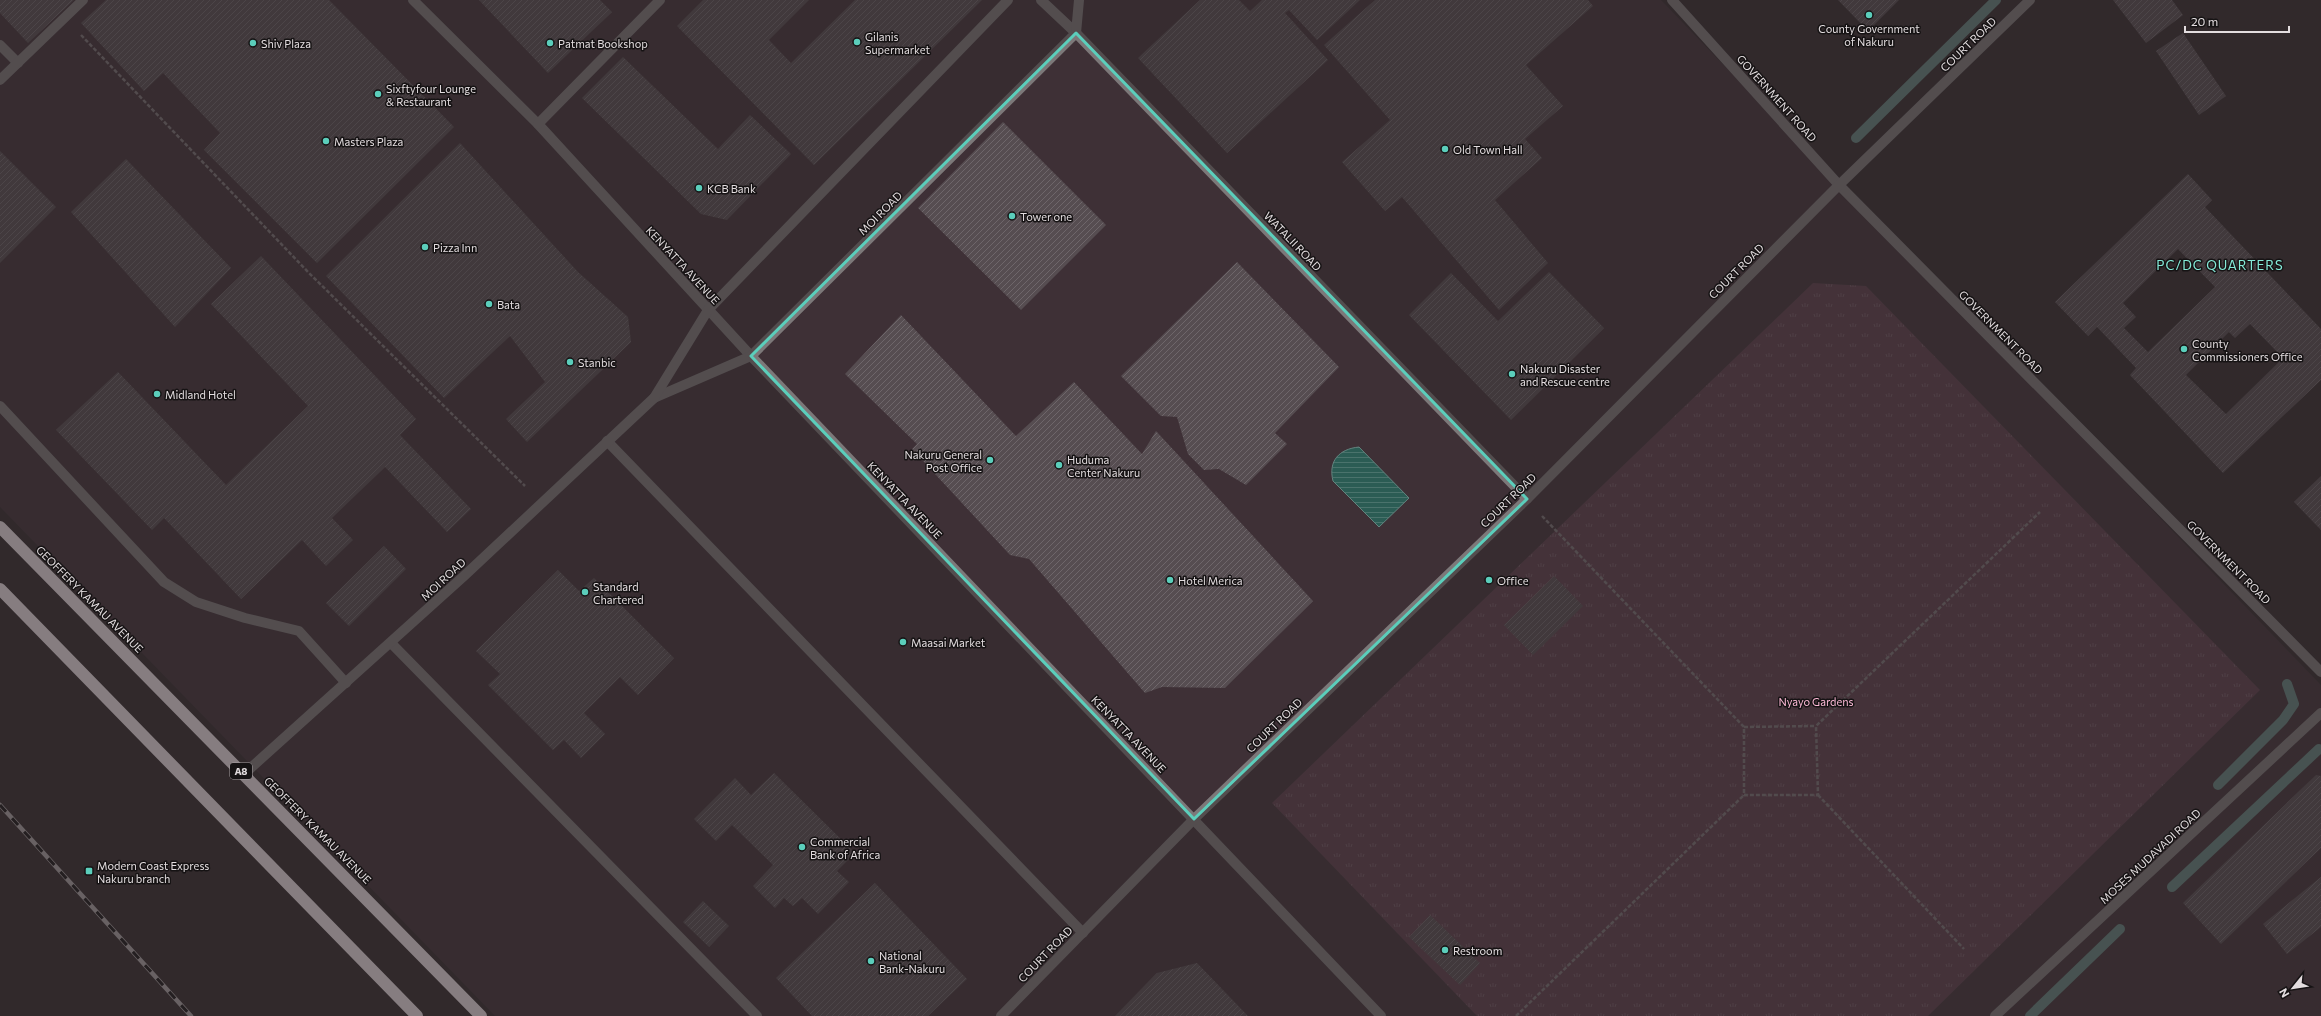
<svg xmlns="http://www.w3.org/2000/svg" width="2321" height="1016" font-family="Commissioner,sans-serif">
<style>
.built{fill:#3e3036}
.park{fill:url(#park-tufts)}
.water{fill:url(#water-rules);stroke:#62837e}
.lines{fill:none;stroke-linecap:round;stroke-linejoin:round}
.stream{stroke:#62837e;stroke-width:10}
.building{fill:url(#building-hatch);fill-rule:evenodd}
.path{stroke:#7a7376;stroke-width:2.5;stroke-dasharray:4 2;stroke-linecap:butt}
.minor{stroke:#7c7879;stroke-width:10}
.highway{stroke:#ede3e7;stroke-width:12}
.rail-casing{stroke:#aba5a7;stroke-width:4.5}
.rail{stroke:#161314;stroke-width:3;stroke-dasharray:9;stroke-linecap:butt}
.marked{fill:none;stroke:#5bcebb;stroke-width:3;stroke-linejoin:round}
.poi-dot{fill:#5bcebb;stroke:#161314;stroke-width:1.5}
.labels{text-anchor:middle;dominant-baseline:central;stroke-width:3;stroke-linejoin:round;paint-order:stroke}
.shield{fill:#161314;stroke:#a6a0a2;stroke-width:1}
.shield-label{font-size:10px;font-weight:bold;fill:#e3dddf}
.poi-label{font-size:11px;fill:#e3dddf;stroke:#161314;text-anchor:start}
.street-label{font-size:11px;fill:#e3dddf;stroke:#161314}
.park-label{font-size:11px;fill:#febad7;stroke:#161314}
.quarter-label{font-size:13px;letter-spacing:1px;fill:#85ebd9;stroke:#161314}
</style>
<defs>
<pattern id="park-tufts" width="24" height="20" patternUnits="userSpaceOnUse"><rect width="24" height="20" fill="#5b3d4a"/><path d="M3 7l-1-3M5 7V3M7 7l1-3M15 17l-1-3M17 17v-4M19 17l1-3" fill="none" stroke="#725964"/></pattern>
<pattern id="water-rules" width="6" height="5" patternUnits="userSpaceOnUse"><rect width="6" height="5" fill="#2b5c54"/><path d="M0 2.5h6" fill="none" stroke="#4a736c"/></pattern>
<pattern id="building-hatch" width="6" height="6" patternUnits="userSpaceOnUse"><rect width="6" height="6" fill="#564d51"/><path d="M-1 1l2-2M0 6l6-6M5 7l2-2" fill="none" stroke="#6e666a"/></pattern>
</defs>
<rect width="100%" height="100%" fill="#31292c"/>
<polygon class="built" points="0,0 1661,0 2321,685 2321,1016 495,1016 0,507"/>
<polygon class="park" points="1813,283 1866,286 2260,690 1928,1016 1477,1016 1272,803"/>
<path class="water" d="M1359 447 1409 498 1379 527 1333 481C1328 461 1339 449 1359 447Z"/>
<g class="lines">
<g class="stream">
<polyline points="1856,138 1996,0"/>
<polyline points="2218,785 2283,720 2294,704 2287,684"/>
<polyline points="2172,887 2319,749"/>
<polyline points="2030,1016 2120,929"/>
</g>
</g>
<g class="building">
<polygon points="0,0 74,0 28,43 0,13"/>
<polygon points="106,0 329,0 454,127 317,263 204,150 220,133 163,73 144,91 81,23"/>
<polygon points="479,0 600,0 612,12 548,73"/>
<polygon points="703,0 809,0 769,40 791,63 855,0 982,0 814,165 677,26"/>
<polygon points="1200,0 1239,0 1250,11 1262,0 1360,0 1317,40 1289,10 1285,13 1328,60 1227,153 1138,58"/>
<polygon points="1375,0 1588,0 1593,6 1526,65 1563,106 1525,139 1542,158 1495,200 1548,263 1499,310 1402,197 1385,211 1342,162 1390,120 1324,45"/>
<polygon points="1838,0 1899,0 1868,31"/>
<polygon points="2113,0 2172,0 2183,15 2146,43"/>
<polygon points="2183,33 2226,96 2199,115 2156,51"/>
<polygon points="623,57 718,149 750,115 791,154 727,220 701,214 582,98"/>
<polygon points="1003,122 1106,225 1021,310 918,208"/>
<polygon points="460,143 578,272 628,317 631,342 527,442 506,419 545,382 510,336 444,398 326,276"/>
<polygon points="0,151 56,207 0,263"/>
<polygon points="126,159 231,268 175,327 71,212"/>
<path d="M2188 174 2212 200 2205 207 2321 329V380L2223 473 2130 375 2136 368 2097 327 2088 336 2055 302ZM2178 249 2215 287 2148 352 2124 328 2136 317 2123 303ZM2250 324 2283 358 2226 414 2186 375 2229 332 2235 338Z"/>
<polygon points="261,256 416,419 400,435 471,509 447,532 385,467 332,518 353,540 326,566 302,540 241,599 164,518 152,530 56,430 118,372 226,485 308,406 211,304"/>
<polygon points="1237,262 1339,367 1275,433 1287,444 1246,485 1219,469 1204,470 1188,454 1177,417 1161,416 1121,376"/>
<polygon points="1549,272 1604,328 1511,420 1409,315 1451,273 1498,321"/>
<polygon points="901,315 1016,436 1074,382 1142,454 1156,431 1313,601 1225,688 1162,687 1145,693 1029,559 1010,555 912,449 917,444 845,374"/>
<polygon points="2321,476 2321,530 2294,502"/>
<polygon points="384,546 406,569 349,626 326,603"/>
<polygon points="558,570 579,591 594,578 674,658 638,695 620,677 584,713 605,734 581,758 564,740 553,750 488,685 500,674 476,651"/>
<polygon points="1554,576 1583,606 1533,655 1504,625"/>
<polygon points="774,773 855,853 837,871 849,882 818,914 802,898 793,906 784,898 775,908 753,886 773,865 732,825 716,841 694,819 735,778 751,795"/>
<polygon points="2316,775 2321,776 2321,848 2221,944 2183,903"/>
<polygon points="2321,877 2321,927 2287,954 2263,924"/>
<polygon points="875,883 967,979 928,1016 812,1016 776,978"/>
<polygon points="703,901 729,926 709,947 683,922"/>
<polygon points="1430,915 1480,963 1460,985 1409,937"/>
<polygon points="1197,963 1248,1016 1115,1016 1157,973"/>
</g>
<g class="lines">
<g class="path">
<polyline points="81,35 308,272 525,486"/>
<polyline points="1542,516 1744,727 1744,795 1818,795 1816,726 2040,512"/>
<polyline points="1744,727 1816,726"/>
<polyline points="1818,795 1964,949"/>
<polyline points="1516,1016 1744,795"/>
</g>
<g class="minor">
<polyline points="413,0 538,124 751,356 1381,1016"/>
<polyline points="1041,0 1076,33 1527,499"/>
<polyline points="1672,0 1839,185 2321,672"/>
<polyline points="0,45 18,63"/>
<polyline points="0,80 83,0"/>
<polyline points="538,124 660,0"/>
<polyline points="654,398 751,356 1076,33 1079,0"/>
<polyline points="0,406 164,582 196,602 245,618 299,631 346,683"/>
<polyline points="607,441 1083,933"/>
<polyline points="391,643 757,1016"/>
<polyline points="244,774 464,576 654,398 708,310 1008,0"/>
<polyline points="1001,1016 1194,819 1527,499 1839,185 2030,0"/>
<polyline points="1995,1016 2321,713"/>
</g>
<g class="highway">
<polyline points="0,527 481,1016"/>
<polyline points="0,589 417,1016"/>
</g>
<g class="rail-casing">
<polyline id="rail" points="0,805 191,1016"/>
</g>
<use href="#rail" class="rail"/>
</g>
<path d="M0 0H2321V1016H0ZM1076 33 1527 499 1194 819 751 356Z" fill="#31292c" fill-opacity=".55" fill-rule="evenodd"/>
<path class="marked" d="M1076 33 1527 499 1194 819 751 356Z"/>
<g class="poi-dot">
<circle cx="1869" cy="15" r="4"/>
<circle cx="857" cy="42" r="4"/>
<circle cx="253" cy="43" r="4"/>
<circle cx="550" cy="43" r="4"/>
<circle cx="378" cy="94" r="4"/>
<circle cx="326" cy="141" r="4"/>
<circle cx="1445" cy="149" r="4"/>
<circle cx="699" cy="188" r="4"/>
<circle cx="1012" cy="216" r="4"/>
<circle cx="425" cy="247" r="4"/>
<circle cx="489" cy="304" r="4"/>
<circle cx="2184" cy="349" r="4"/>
<circle cx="570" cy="362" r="4"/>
<circle cx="1512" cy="374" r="4"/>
<circle cx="157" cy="394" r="4"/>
<circle cx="990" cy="460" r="4"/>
<circle cx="1059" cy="465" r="4"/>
<circle cx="1170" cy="580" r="4"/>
<circle cx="1489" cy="580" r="4"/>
<circle cx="585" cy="592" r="4"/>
<circle cx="903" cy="642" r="4"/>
<circle cx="802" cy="847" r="4"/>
<rect x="85" y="867" width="8" height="8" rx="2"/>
<circle cx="1445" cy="950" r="4"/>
<circle cx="871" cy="961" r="4"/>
</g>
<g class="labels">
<rect class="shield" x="230" y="763" width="22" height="16" rx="3"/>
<g class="shield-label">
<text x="241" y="771">A8</text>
</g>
<g class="poi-label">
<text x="1869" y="28" text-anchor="middle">County Government<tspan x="1869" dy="13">of Nakuru</tspan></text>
<text x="865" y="36">Gilanis<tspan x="865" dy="13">Supermarket</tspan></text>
<text x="261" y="43">Shiv Plaza</text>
<text x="558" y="43">Patmat Bookshop</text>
<text x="386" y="88">Sixftyfour Lounge<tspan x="386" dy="13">&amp; Restaurant</tspan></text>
<text x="334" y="141">Masters Plaza</text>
<text x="1453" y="149">Old Town Hall</text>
<text x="707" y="188">KCB Bank</text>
<text x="1020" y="216">Tower one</text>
<text x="433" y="247">Pizza Inn</text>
<text x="497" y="304">Bata</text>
<text x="2192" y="343">County<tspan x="2192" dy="13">Commissioners Office</tspan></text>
<text x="578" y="362">Stanbic</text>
<text x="1520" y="368">Nakuru Disaster<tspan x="1520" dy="13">and Rescue centre</tspan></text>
<text x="165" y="394">Midland Hotel</text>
<text x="982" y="454" text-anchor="end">Nakuru General<tspan x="982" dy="13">Post Office</tspan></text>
<text x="1067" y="459">Huduma<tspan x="1067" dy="13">Center Nakuru</tspan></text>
<text x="1178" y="580">Hotel Merica</text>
<text x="1497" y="580">Office</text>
<text x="593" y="586">Standard<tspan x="593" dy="13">Chartered</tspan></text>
<text x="911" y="642">Maasai Market</text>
<text x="810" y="841">Commercial<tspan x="810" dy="13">Bank of Africa</tspan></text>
<text x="97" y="865">Modern Coast Express<tspan x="97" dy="13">Nakuru branch</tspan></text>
<text x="1453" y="950">Restroom</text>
<text x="879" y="955">National<tspan x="879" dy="13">Bank-Nakuru</tspan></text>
</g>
<g class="street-label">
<text transform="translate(1968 44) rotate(-44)">COURT ROAD</text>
<text transform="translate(1777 98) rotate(48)">GOVERNMENT ROAD</text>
<text transform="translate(880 213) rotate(-45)">MOI ROAD</text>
<text transform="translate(1293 241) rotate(46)">WATALII ROAD</text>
<text transform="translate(683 265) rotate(47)">KENYATTA AVENUE</text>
<text transform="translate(1736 271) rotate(-45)">COURT ROAD</text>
<text transform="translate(2001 332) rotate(45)">GOVERNMENT ROAD</text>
<text transform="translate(905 500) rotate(46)">KENYATTA AVENUE</text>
<text transform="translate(1508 500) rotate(-44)">COURT ROAD</text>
<text transform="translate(2229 562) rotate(45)">GOVERNMENT ROAD</text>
<text transform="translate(443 579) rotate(-43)">MOI ROAD</text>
<text transform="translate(90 599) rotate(45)">GEOFFERY KAMAU AVENUE</text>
<text transform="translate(1274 725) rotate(-44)">COURT ROAD</text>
<text transform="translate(1129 734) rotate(46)">KENYATTA AVENUE</text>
<text transform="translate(318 830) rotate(45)">GEOFFERY KAMAU AVENUE</text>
<text transform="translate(2150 856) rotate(-43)">MOSES MUDAVADI ROAD</text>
<text transform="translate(1045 954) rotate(-46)">COURT ROAD</text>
</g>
<g class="park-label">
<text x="1816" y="701">Nyayo Gardens</text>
</g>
<g class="quarter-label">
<text x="2220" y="265">PC/DC QUARTERS</text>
</g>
</g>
<g transform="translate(2293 988) rotate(240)" stroke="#161314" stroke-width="3" paint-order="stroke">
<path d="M0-3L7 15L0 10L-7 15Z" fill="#e3dddf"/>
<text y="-6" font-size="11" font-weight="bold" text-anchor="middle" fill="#e3dddf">N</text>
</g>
<path d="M2185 26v6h104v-6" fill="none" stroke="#e3dddf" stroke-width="2"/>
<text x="2191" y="26" font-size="12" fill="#e3dddf" stroke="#161314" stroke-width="3" paint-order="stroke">20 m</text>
</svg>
